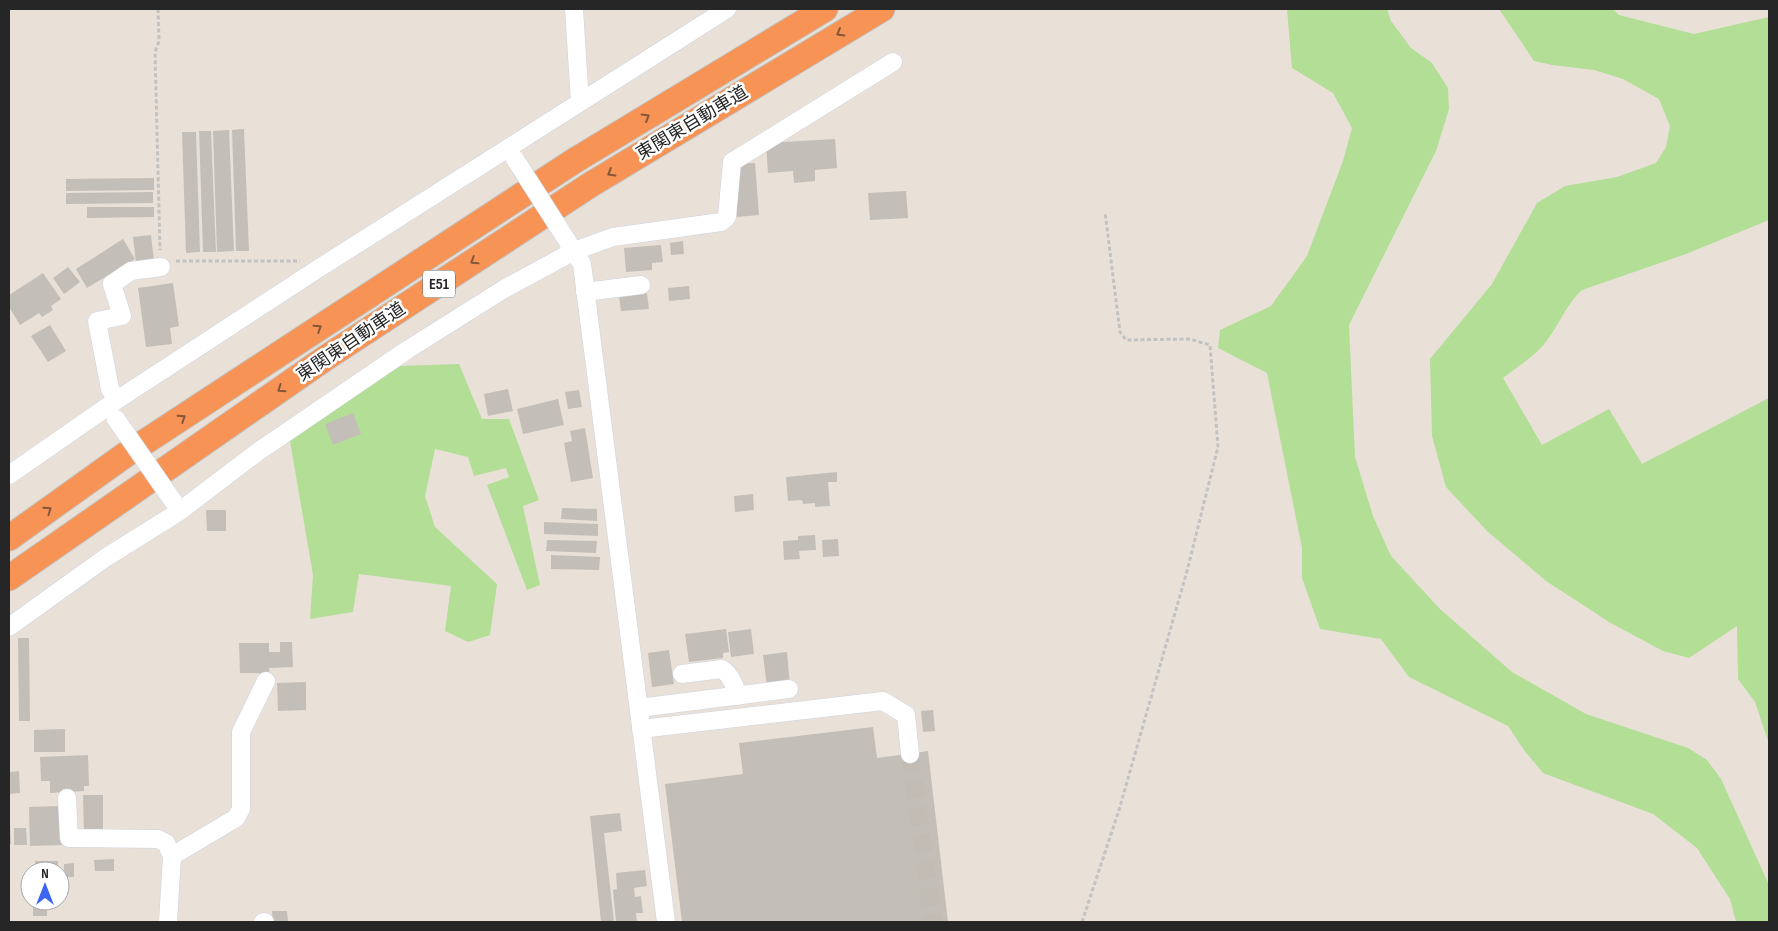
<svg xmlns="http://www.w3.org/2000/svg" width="1778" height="931" font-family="'Sofia Sans Condensed','Noto Sans JP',sans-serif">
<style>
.green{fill:#b2de95}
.building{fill:#c4beb8}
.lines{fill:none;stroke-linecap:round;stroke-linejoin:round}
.minor-tunnel{stroke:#c2bcb4;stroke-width:18;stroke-dasharray:18 9;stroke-linecap:butt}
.minor-casing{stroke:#cdd2df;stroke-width:19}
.highway-casing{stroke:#c2c2c2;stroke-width:27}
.path{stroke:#c2c2c2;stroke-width:3;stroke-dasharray:4 2.5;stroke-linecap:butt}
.minor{stroke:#fff;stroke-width:18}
.highway{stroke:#f79354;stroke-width:25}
.minor-bridge-casing{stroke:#cdd2df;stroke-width:19;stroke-linecap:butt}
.minor-bridge{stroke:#fff;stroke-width:18}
.oneway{stroke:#84573b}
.labels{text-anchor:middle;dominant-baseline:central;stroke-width:5;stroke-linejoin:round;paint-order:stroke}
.shield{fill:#fff;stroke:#676767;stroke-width:1}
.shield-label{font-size:16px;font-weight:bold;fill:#262626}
.street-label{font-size:18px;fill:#262626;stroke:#fff}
</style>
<rect width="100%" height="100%" fill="#e9e1d8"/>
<g class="green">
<polygon points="1287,9 1387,9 1391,21 1411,48 1432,63 1448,88 1449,109 1436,151 1349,325 1355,457 1373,516 1391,556 1440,609 1512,672 1586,714 1688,748 1707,760 1721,779 1769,885 1769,922 1736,922 1730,899 1697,848 1653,814 1543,773 1524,750 1508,726 1409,677 1381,639 1320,629 1302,578 1302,548 1267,373 1218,348 1220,330 1271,306 1307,256 1343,161 1352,128 1333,93 1292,68"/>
<path d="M1499 9H1613L1619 15 1694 34 1769 17V220L1686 254 1582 290C1567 303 1560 323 1548 339 1537 355 1518 366 1503 378L1542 445 1609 409 1642 464 1769 398V744L1755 702 1738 679 1737 626 1689 658 1663 651 1609 622 1546 581 1487 531 1446 487 1432 436 1430 359 1492 284 1537 203 1565 186 1617 177 1656 163 1666 147 1670 126 1659 99 1623 79 1594 70 1552 65 1534 61Z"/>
<polygon points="459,364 482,419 509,419 539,500 523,506 540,585 527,590 487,485 509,477 506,468 474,476 468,457 435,449 425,496 435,527 497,584 490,635 468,642 445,631 451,586 359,574 353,612 310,619 313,575 290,441 399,366"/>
</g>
<g class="building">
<polygon points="244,129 249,251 236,251 232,130"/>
<polygon points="229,130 234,251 217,252 213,131"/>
<polygon points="199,131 211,131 216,252 203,252"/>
<polygon points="182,132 196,132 200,252 186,253"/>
<polygon points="835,139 837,168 815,170 815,181 794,183 793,171 768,173 766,143"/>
<polygon points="755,163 759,215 737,217 734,164"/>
<polygon points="154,178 154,190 66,191 66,179"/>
<polygon points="906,191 908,218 870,220 868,193"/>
<polygon points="153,192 153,203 66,204 66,193"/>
<polygon points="87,207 154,207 154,217 87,218"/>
<polygon points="151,235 154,261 136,263 133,237"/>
<polygon points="123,239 135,259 87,288 76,269"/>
<polygon points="683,241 684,254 671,255 670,243"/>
<polygon points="661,245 663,262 652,263 652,270 626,272 624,248"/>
<polygon points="68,267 80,282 64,294 53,278"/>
<polygon points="43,273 61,299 51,306 53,310 42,317 39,313 20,325 9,307 9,295"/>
<polygon points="173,283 179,326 170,328 172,344 146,347 138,288"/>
<polygon points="689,286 690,299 669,301 668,288"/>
<polygon points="647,293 649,309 621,311 619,296"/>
<polygon points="50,325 66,351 48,362 31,336"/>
<polygon points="508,389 513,411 488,416 484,394"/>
<polygon points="579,390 582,407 568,409 565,392"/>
<polygon points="558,399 564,425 523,434 517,409"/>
<polygon points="353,413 361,434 333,445 325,424"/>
<polygon points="585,428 593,478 571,482 564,443 572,441 570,431"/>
<polygon points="837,472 837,482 828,482 830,506 815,507 815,503 803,504 802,500 788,501 786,477"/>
<polygon points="753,494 754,510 735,512 734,496"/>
<polygon points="562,508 597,509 597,521 561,519"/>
<polygon points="206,510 226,510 226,531 207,531"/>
<polygon points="544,522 598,524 598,536 544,534"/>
<polygon points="815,535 816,550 799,551 800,559 784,560 783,541 798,540 798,536"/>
<polygon points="838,539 839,556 823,557 822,540"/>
<polygon points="547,540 597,541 596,553 546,551"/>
<polygon points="551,555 600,557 599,570 551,569"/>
<polygon points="726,629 729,652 723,653 723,658 689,662 685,634"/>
<polygon points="751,629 754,654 731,657 728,632"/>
<polygon points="18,638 29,638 30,721 19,721"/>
<polygon points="280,642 292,642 293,667 269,668 270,676 260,676 259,673 240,673 239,643 269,643 269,652 280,652"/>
<polygon points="669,650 674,684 652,687 648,653"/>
<polygon points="787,652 790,685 767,687 763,655"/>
<polygon points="306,682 306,710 278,711 277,683"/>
<polygon points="933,710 935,731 923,732 921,711"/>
<polygon points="873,727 877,758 928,751 948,922 682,922 665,784 743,774 739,743"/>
<polygon points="65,729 65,752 34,752 34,730"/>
<polygon points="88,755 89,786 84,786 84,791 50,793 50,781 41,781 40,757"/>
<polygon points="19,771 20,793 9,794 9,772"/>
<polygon points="83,795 103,795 103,834 84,834"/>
<polygon points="61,806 62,845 30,846 29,807"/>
<polygon points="620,813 622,831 604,833 614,922 601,922 590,816"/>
<polygon points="9,824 10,824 11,844 9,844"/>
<polygon points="14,828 26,828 27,845 14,845"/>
<polygon points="114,859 114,871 95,871 94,860"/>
<rect x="35" y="861" width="23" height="10"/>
<polygon points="74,863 74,877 64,877 64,864"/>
<polygon points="645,870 647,886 634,888 635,897 641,896 643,913 636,913 637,922 616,922 613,890 617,889 616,873"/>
<rect x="33" y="901" width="14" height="15"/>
<polygon points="272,911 287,911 288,922 273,922"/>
</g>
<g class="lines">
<polyline class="minor-tunnel" points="910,754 933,922"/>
<g class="minor-casing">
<g id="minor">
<polyline points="574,9 580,102"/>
<polyline points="568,243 582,264 666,922"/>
<polyline points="585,292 641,285"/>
<polyline points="117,400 110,389 97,321 122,316 112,284 131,271 161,267"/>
<polyline points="9,475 117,400 313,272 727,9"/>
<polyline points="9,627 105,558 180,511 259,451 407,350 504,289 574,251 613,237 721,222 727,217 732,162 893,62"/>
<path d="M682 674 722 669C731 675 735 686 738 696"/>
<polyline points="639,708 789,689"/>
<polyline points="641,729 883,701 906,715 910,754"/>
<polyline points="67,798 69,838 158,839 166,843 172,856 168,922"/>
<polyline points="172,856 236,818 241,809 241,732 266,681"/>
<polyline points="263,922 265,922"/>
</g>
</g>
<g class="highway-casing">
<g id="highway">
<polyline points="9,538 125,455 574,161 825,9"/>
<polyline points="9,578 327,357 590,185 882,9"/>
</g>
</g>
<g class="path">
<polyline points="158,9 159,41 155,52 160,250"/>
<polyline points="176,261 300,261"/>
<polyline points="1082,922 1119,810 1187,571 1218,447 1210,345 1190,339 1126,340 1120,332 1105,212"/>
</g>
<use href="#minor" class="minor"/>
<use href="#highway" class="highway"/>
<g class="minor-bridge-casing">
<g id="minor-bridge">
<polyline points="515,159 568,242"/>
<polyline points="116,419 173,501"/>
</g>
</g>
<use href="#minor-bridge" class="minor-bridge"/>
</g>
<defs><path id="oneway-chevron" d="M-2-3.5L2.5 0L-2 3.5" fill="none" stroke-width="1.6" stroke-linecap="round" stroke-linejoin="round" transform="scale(1.25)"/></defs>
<g class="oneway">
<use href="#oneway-chevron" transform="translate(840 33) rotate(150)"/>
<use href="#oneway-chevron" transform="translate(646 117) rotate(-31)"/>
<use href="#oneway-chevron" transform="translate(611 173) rotate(149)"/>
<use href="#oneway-chevron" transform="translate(474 261) rotate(147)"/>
<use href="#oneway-chevron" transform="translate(318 328) rotate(-33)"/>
<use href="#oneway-chevron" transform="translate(281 389) rotate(145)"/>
<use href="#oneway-chevron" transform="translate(182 418) rotate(-33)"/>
<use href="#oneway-chevron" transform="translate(48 510) rotate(-35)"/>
</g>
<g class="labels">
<rect class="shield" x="423" y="270.5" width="32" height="27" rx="4"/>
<g class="shield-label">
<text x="439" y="284">E51</text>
</g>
<g class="street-label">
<text transform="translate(692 123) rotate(-31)">東関東自動車道</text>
<text transform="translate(351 342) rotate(-34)">東関東自動車道</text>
</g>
</g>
<rect width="1778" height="931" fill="none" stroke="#262626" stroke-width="20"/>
<g transform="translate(45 886)"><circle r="24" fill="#ffffff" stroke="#a8a8a8"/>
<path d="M0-4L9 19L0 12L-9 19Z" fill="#3c66f2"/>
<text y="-8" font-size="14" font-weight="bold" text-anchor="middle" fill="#262626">N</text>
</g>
</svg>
